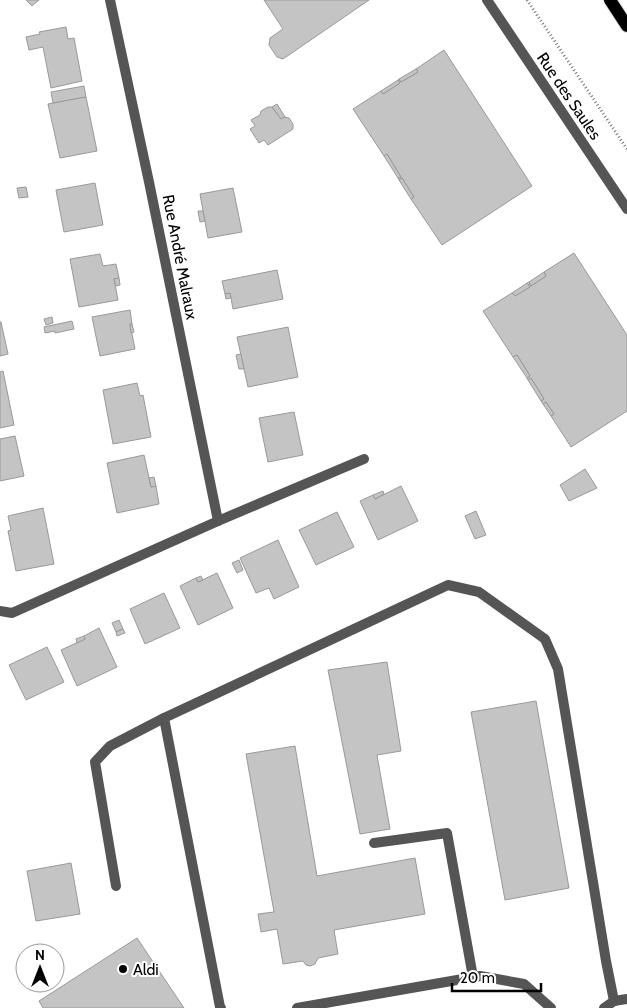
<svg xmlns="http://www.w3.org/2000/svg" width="627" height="1008" font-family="Cabin,sans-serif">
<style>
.building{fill:#c4c4c4;stroke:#999}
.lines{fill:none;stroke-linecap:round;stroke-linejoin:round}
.primary-casing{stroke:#dbdbdb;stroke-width:14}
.path{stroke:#777;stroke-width:3;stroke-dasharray:1 2.5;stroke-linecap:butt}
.lane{stroke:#555;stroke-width:10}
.street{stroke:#555;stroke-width:10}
.primary{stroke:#000;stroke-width:12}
.poi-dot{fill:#000;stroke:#fff;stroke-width:2}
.labels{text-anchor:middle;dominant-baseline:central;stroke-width:4;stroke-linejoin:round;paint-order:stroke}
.street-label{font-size:16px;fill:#000;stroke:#fff}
.poi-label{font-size:16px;fill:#000;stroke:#fff;text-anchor:start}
</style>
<rect width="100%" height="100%" fill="#fff"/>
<g class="building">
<polygon points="26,0 39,0 32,6"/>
<polygon points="264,0 369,0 283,59 277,57 269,45 270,38 283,29"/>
<polygon points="66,27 68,39 74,38 82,81 51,88 43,47 29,50 26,37 40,34 39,32"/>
<polygon points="444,50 532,186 442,245 411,199 414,197 402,178 399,180 398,178 401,177 387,154 384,156 353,109 381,91 383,94 400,83 398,80 399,79 401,82 418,72 416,69"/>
<polygon points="416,69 418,72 401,82 399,79"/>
<polygon points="398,80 400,83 383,94 381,91"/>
<polygon points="84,86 86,97 53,103 51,92"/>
<polygon points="86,97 97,151 60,158 48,104"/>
<polygon points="277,104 285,117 281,119 272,107"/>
<polygon points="268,107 272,107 281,119 285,117 289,118 293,124 293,129 268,145 264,140 259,143 250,129 255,126 251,120 260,115 261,111"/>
<polygon points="387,154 401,177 398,178 384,156"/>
<polygon points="402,178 414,197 411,199 399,180"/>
<polygon points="95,183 103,225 64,232 56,190"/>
<polygon points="26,187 28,197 19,198 17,188"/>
<polygon points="233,188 242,232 208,238 200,194"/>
<polygon points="198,211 203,211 205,221 200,222"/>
<polygon points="574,253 627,335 627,411 571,447 551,416 554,414 546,402 543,404 541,401 544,399 531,378 528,380 527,378 530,376 517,355 513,357 483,311 512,293 515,296 530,287 527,283 529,282 531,286 546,276 544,272"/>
<polygon points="100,254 103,266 116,264 119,278 114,279 118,300 79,307 70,259"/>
<polygon points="277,270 283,299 233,309 230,293 225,294 222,281"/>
<polygon points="544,272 546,276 531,286 529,282"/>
<polygon points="119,278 120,285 116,286 114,279"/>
<polygon points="527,283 530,287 515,296 512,293"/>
<polygon points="230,293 231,298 226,299 225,294"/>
<polygon points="130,310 132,324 130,324 135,349 100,356 92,317"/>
<polygon points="52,317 53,323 46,325 44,319"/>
<polygon points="72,321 74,329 55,333 55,331 45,333 44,327"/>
<polygon points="0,322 1,322 8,354 0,356"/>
<polygon points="130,324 132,324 134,332 131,333"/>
<polygon points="288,327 298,377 248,387 237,337"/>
<polygon points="241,354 244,369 239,369 236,355"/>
<polygon points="517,355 530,376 527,378 513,357"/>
<polygon points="3,371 14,425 0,428 0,372"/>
<polygon points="531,378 544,399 541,401 528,380"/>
<polygon points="137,383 140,396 143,395 151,437 113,444 103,390"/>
<polygon points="546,402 554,414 551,416 543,404"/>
<polygon points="294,412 303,455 268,462 259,418"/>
<polygon points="15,436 24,476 0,481 0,439"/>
<polygon points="144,455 151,487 156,486 159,504 117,513 107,463"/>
<polygon points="585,469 597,488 569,501 560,485"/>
<polygon points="154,477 156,486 151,487 149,478"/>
<polygon points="401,486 418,521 378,540 360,501 373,495 375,499"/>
<polygon points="383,491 384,494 375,499 373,495"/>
<polygon points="43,508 54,564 16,571 8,531 11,530 8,516"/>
<polygon points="476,511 486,535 475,539 465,516"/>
<polygon points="337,512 354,547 316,565 299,530"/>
<polygon points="278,540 299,587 274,599 269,588 256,593 240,558"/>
<polygon points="239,560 243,570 237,573 232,563"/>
<polygon points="217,573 233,608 198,625 180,586 196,578 198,582"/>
<polygon points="201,576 203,580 198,582 196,578"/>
<polygon points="164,593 180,628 145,644 130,609"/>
<polygon points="119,620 123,629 116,632 112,623"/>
<polygon points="99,628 117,667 77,686 61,650 85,639 84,636"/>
<polygon points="123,629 125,633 117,636 116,632"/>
<polygon points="84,636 85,639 77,643 76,639"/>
<polygon points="47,647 64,682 26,700 9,665"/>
<polygon points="387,662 401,751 377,755 390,829 360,834 328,670"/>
<polygon points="536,701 569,888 505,900 471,712"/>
<polygon points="295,746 317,876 415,858 425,914 334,930 338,954 318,958 315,964 310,966 306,965 303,961 283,964 277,929 261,932 258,914 274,912 246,754"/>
<polygon points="71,863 80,914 36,921 27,871"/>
<polygon points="137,938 184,1008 43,1008 39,1001"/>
</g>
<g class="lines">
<g class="primary-casing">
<polyline id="primary" points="610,0 627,26"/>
</g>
<polyline class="path" points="527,0 627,149"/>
<g class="lane">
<polyline points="374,843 447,833 473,977"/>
<polyline points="116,886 95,762 110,746 164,718"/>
<polyline points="221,1008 220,1007 164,718 448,585 479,592 545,639 558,669 606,961 614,1001"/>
<polyline points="297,1008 480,976 524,984 551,1008"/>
</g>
<g class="street">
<polyline points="110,0 149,182 218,521"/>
<polyline points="487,0 627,209"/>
<polyline points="0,611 12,613 218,521 364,459"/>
<polyline points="604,1008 614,1001 627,999"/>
</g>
<use href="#primary" class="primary"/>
</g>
<circle class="poi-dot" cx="123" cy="969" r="5"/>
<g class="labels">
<g class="street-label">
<text transform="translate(569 96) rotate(56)">Rue des Saules</text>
<text transform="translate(180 257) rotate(79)">Rue André Malraux</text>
</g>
<g class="poi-label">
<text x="133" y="969">Aldi</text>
</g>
</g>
<g transform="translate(40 968)"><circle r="24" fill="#ffffff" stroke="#999999"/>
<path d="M0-4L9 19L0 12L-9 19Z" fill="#000000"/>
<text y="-8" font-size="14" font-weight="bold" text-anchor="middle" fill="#000000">N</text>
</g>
<path d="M452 983v8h89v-8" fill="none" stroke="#000000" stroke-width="2.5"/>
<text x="460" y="983" font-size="15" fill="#000000" stroke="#ffffff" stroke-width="4" paint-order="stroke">20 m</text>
</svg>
